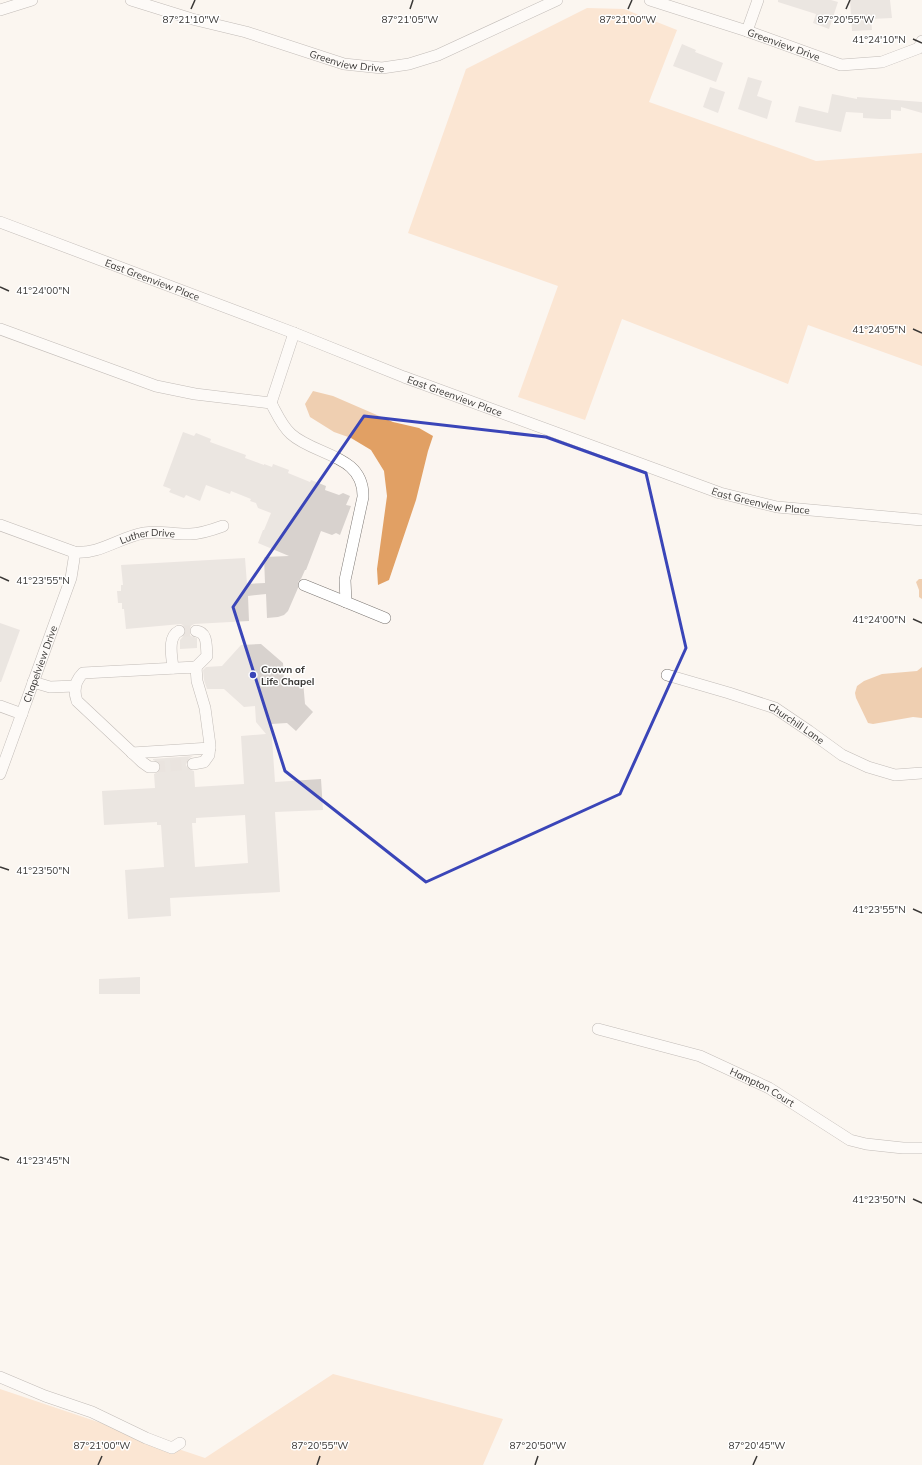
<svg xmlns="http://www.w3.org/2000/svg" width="922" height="1465" font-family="Mulish,sans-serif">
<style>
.green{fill:#fad2af}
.water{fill:#e1a064}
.building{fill:#d8d2ce;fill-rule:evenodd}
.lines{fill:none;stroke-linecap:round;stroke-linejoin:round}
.minor-tunnel{stroke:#d4cfcb;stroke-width:11;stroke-dasharray:11 5.5;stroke-linecap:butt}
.minor-casing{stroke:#7b7672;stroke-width:12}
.minor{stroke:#fff;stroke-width:11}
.marked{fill:none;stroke:#3a45b8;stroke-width:3;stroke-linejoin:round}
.ticks{fill:none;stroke:#393735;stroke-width:1.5}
.poi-dot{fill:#3a45b8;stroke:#fff;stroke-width:1.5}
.labels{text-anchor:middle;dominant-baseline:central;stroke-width:3;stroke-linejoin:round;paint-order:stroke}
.street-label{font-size:10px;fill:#393735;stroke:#fff}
.poi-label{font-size:10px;font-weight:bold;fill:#393735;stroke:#fff;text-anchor:start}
.ticks-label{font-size:10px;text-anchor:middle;fill:#393735;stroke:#fff;stroke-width:3;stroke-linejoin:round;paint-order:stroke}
</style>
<rect width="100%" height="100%" fill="#fbf5f0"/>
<g class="green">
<polygon points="587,8 624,9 677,30 649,102 816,161 922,153 922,366 808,325 788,384 622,319 585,420 518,397 558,286 408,233 466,69"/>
<polygon points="333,1374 503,1419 483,1465 0,1465 0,1389 205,1458"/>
</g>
<g class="water">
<polygon points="313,391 333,396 393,422 419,428 433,436 428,451 416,500 389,580 378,585 377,569 387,496 384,471 371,450 351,438 334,432 310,417 305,404"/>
<polygon points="919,579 922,579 922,599 919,597 919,590 916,582"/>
<polygon points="922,667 922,718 913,717 873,724 868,723 856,698 855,693 857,686 864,681 882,674 917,671"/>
</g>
<g class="building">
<polygon points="778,0 831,0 838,2 829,29 813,23 816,14 778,2"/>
<polygon points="850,0 890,0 892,18 871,19 872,30 852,31"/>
<polygon points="682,44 696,50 695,52 723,63 716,82 673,66"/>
<polygon points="748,77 762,81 757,96 772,101 767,119 738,109"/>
<polygon points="710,87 725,92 718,113 703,107"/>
<polygon points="832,94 857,99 857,97 922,102 922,113 901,107 901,111 891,110 891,119 880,119 863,118 863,113 846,112 841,132 795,122 799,106 828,113"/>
<polygon points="183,432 194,436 196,433 211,439 210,442 246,455 245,458 264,465 264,464 272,467 273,464 289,470 288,473 310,482 311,480 326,486 325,490 339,495 343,493 350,496 346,505 351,506 340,535 336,533 332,535 321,531 306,570 305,570 301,579 298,582 298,588 288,611 284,615 278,617 267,618 266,594 248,596 249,621 194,624 191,626 189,633 191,636 197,638 197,648 180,649 180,640 185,634 186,630 184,626 181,624 126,629 124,609 122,609 122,603 118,603 117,591 121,591 121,585 123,585 121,565 245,558 247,584 265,583 264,557 289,556 258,543 263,530 264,530 271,513 258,508 256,503 250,501 251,499 231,491 230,494 206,485 200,501 186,495 184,498 169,492 171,489 163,486"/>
<polygon points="0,623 20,630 1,682 0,682"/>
<path d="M261 644 283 663 284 682 303 681 305 704 313 712 296 731 287 723 271 724 275 782 321 779 323 810 275 812 280 892 170 898 171 916 128 919 125 870 164 867 161 825H157V822L104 825 102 791 155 788 154 774 160 771 161 767 160 763 153 760V759L193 756 188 759 186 765 188 769 194 771 195 787 244 784 241 736 266 734 256 722 255 706 244 707 224 689H207L204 680 203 670 206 667 222 666 241 645ZM245 815 248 863 195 867 192 823H196V818Z"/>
<polygon points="140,977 140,994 99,994 99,979"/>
</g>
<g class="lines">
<g class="minor-tunnel">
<polyline points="179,631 196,631"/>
<polyline points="154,767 193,764"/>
</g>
<g class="minor-casing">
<g id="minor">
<path id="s1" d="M131 0 192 19 246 32 344 64 382 68 409 64 438 55 557 0"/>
<path id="s2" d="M650 0 747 31 841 65 882 62 919 48 922 41"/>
<polyline points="0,10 32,0"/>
<polyline points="747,31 758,0"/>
<path id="s3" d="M0 222 294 333 404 377 720 493 777 507 922 520"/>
<polyline points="0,329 156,386 195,394 271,403 294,333"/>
<path d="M271 403C277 414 282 426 291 434 315 456 364 454 363 497L345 580 346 602 385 618"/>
<path id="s4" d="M0 525 74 552C99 555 120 537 144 533 160 530 174 535 190 534 201 534 212 530 223 526"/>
<polyline points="304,585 346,602"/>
<path d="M196 631C208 632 206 646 207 656L196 667"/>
<path d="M173 668C172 657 167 637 179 631"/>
<path id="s5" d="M667 675 729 693 775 708 809 731 842 755 868 767 895 775 922 773"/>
<polyline points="33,682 50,687 75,686"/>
<polyline points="0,706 22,714"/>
<polyline points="132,753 210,748"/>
<path d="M154 767H149L142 762 77 701C73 690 75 681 83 673L196 667 197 681 205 708 210 745 209 755 204 762 193 764"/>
<path id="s6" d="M0 774 71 578 74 559V552"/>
<path id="s7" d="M598 1029 700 1056 769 1088 850 1140 866 1144 903 1148H922"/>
<polyline points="0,1377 45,1396 92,1412 146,1438 172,1448 180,1443"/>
</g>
</g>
<use href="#minor" class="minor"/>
</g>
<path d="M0 0H922V1465H0ZM364 416 546 437 646 473 686 648 620 794 426 882 285 771 233 607Z" fill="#fbf5f0" fill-opacity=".55" fill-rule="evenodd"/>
<path class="marked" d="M364 416 546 437 646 473 686 648 620 794 426 882 285 771 233 607Z"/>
<path class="ticks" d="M191 9 195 0M410 9 413 0M628 9 632 0M846 9 850 0M913 39 922 43M0 287 9 291M913 329 922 333M0 577 9 581M913 619 922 623M0 867 9 870M913 909 922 913M0 1157 9 1160M913 1199 922 1203M98 1465 102 1456M317 1465 320 1456M535 1465 538 1456M753 1465 757 1456"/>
<circle class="poi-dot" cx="253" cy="675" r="4"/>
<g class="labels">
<g class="street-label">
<text stroke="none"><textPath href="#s2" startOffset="141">Greenview Drive</textPath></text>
<text stroke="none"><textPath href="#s1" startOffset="225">Greenview Drive</textPath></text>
<text stroke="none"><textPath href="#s3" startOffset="163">East Greenview Place</textPath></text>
<text stroke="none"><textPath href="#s3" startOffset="487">East Greenview Place</textPath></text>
<text stroke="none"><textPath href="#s3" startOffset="811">East Greenview Place</textPath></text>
<text stroke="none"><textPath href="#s4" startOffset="155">Luther Drive</textPath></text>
<text stroke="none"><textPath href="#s6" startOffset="117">Chapelview Drive</textPath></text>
<text stroke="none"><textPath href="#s5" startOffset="139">Churchill Lane</textPath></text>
<text stroke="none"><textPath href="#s7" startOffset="175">Hampton Court</textPath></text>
</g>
<g class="poi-label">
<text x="261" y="669">Crown of<tspan x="261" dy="12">Life Chapel</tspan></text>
</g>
</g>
<g class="ticks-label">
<text x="191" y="23">87°21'10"W</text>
<text x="410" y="23">87°21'05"W</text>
<text x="628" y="23">87°21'00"W</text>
<text x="846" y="23">87°20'55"W</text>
<text x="879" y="43">41°24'10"N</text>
<text x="43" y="294">41°24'00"N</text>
<text x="879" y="333">41°24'05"N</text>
<text x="43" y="584">41°23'55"N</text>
<text x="879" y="623">41°24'00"N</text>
<text x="43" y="874">41°23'50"N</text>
<text x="879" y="913">41°23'55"N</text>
<text x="43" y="1164">41°23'45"N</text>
<text x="879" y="1203">41°23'50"N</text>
<text x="102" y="1449">87°21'00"W</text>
<text x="320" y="1449">87°20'55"W</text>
<text x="538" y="1449">87°20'50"W</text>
<text x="757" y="1449">87°20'45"W</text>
</g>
</svg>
